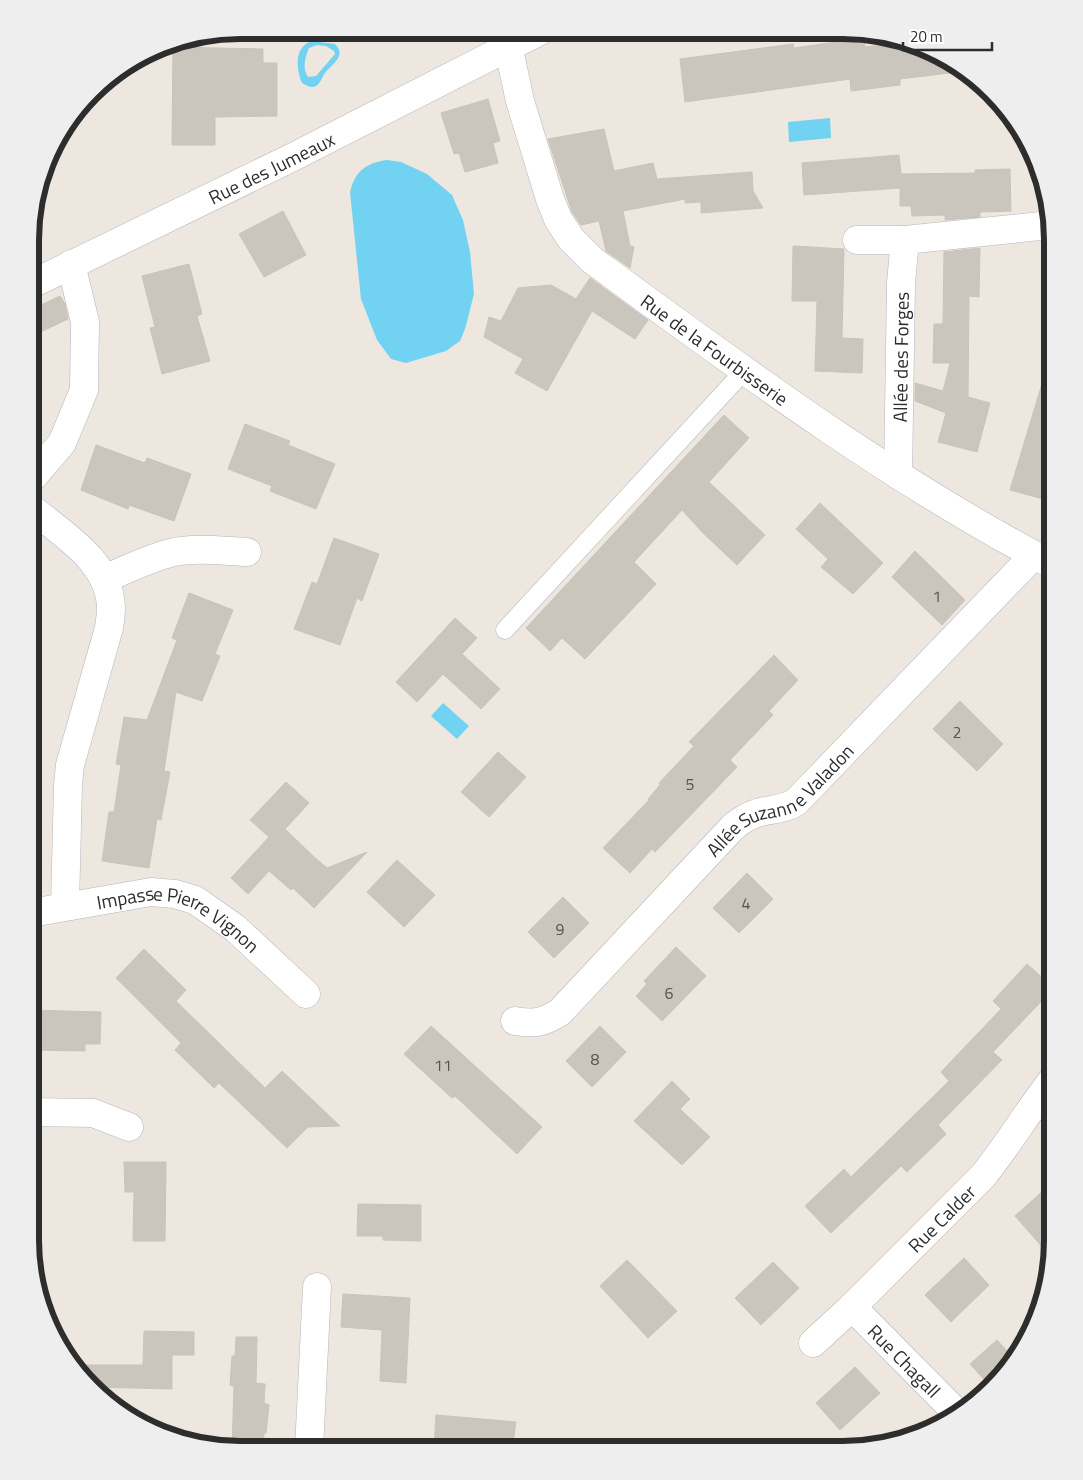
<svg xmlns="http://www.w3.org/2000/svg" width="1083" height="1480" font-family="'Titillium Web',sans-serif">
<style>
.water{fill:#72d2f1;fill-rule:evenodd}
.building{fill:#cac5bd;stroke:#cac3b8}
.lines{fill:none;stroke-linecap:round;stroke-linejoin:round}
.service-casing{stroke:#b3b6c0;stroke-width:19}
.minor-casing{stroke:#b3b6c0;stroke-width:29}
.service{stroke:#fff;stroke-width:18}
.minor{stroke:#fff;stroke-width:28}
.labels{text-anchor:middle;dominant-baseline:central;stroke-width:4;stroke-linejoin:round;paint-order:stroke}
.number-label{font-size:16px;fill:#545351}
.street-label{font-size:19px;fill:#2d2d2d;stroke:#fff}
.rim{fill:none;stroke:#2d2d2d;stroke-width:6}
</style>
<rect width="100%" height="100%" fill="#eee7df"/>
<g class="water">
<path d="M311 41 335 44C347 56 332 64 325 73 322 77 321 83 316 86 311 89 306 85 302 83 296 68 294 48 311 41ZM317 45 326 46 334 51 335 54 316 76 308 77C302 69 305 57 309 48Z"/>
<polygon points="830,118 831,138 789,142 788,122"/>
<path d="M387 160 401 162 427 174 452 195 463 220 470 252 474 294 465 329 460 341 446 351 406 363 391 359 377 340 361 299 350 192C355 171 366 163 387 160Z"/>
<polygon points="443,703 469,726 457,739 431,716"/>
</g>
<g class="building">
<polygon points="864,38 865,47 900,43 960,66 966,71 900,79 900,85 851,91 850,79 685,102 680,59 793,44 794,48"/>
<polygon points="173,47 263,49 263,63 277,63 277,116 215,117 215,145 172,145"/>
<polygon points="488,99 500,141 493,143 498,163 465,172 459,153 454,154 441,113"/>
<polygon points="604,129 614,171 653,163 657,179 752,172 753,191 763,208 701,213 701,202 685,203 685,199 623,211 630,246 634,247 630,268 606,251 599,221 581,225 572,212 548,139"/>
<polygon points="899,155 901,174 975,173 975,170 1010,169 1011,211 980,212 980,217 945,220 945,215 912,216 911,206 900,206 900,188 804,195 802,163"/>
<polygon points="283,211 306,255 264,277 239,234"/>
<polygon points="793,246 844,249 842,338 863,339 862,373 815,371 817,301 792,301"/>
<polygon points="980,248 979,297 969,296 968,397 990,403 977,452 938,442 946,413 915,401 915,383 943,391 950,363 933,363 934,324 943,324 944,252"/>
<polygon points="189,264 202,314 197,316 210,361 162,374 150,328 155,327 142,276"/>
<polygon points="590,278 648,320 635,339 592,311 547,391 515,373 523,359 484,337 489,317 501,321 518,288 551,285 576,299"/>
<polygon points="60,296 65,304 68,319 32,336 32,306 39,306"/>
<polygon points="1047,367 1053,368 1053,480 1047,500 1010,490"/>
<polygon points="724,415 749,438 709,482 765,535 737,565 703,533 682,510 634,562 656,584 585,659 562,638 550,651 526,628"/>
<polygon points="245,424 290,441 288,445 335,464 316,509 270,491 272,486 228,469"/>
<polygon points="96,445 145,463 147,458 191,474 174,521 129,505 128,509 81,490"/>
<polygon points="820,503 883,563 853,594 821,567 828,559 796,529"/>
<polygon points="334,538 379,554 362,601 357,598 340,645 294,629 312,582 317,584"/>
<polygon points="915,551 965,600 942,625 892,577"/>
<polygon points="189,593 233,610 215,654 220,656 202,701 176,692 164,771 170,772 161,820 157,819 149,868 102,861 109,812 114,812 121,765 116,764 124,717 147,720 177,640 172,638"/>
<polygon points="455,618 477,638 462,654 500,689 481,709 443,674 417,702 396,682"/>
<polygon points="774,655 798,680 769,711 773,715 730,760 737,767 655,852 652,849 630,873 603,848 649,800 648,799 660,785 659,783 694,746 689,742"/>
<polygon points="960,701 1003,744 977,771 933,729"/>
<polygon points="498,752 526,777 489,817 461,792"/>
<polygon points="286,782 309,803 285,829 313,856 327,868 367,852 314,908 293,888 291,890 269,871 248,894 231,878 269,837 250,820"/>
<polygon points="397,860 435,895 404,927 367,892"/>
<polygon points="747,873 773,899 739,933 713,908"/>
<polygon points="563,897 589,923 554,958 528,932"/>
<polygon points="676,947 706,976 662,1021 636,996 647,984 644,981"/>
<polygon points="144,949 186,990 176,1001 265,1088 282,1071 340,1126 308,1127 287,1148 219,1083 214,1088 175,1050 181,1043 116,978"/>
<polygon points="1027,964 1053,987 1053,989 993,1052 1002,1060 938,1125 946,1134 907,1172 901,1166 831,1233 805,1206 844,1169 851,1177 949,1081 941,1072 1001,1009 993,1001"/>
<polygon points="30,1010 101,1012 100,1044 85,1044 85,1051 30,1050"/>
<polygon points="431,1026 542,1127 517,1154 455,1096 452,1098 404,1054"/>
<polygon points="600,1026 626,1052 592,1087 566,1061"/>
<polygon points="672,1081 690,1099 680,1109 710,1137 682,1165 634,1121"/>
<polygon points="124,1162 166,1162 165,1241 133,1241 134,1192 125,1192"/>
<polygon points="1053,1182 1053,1254 1052,1258 1015,1216"/>
<polygon points="358,1204 421,1205 421,1241 383,1240 383,1236 357,1236"/>
<polygon points="964,1258 989,1285 951,1322 925,1295"/>
<polygon points="627,1260 677,1311 648,1338 600,1286"/>
<polygon points="773,1262 799,1288 761,1325 735,1298"/>
<polygon points="343,1294 410,1298 406,1383 380,1381 382,1330 341,1327"/>
<polygon points="144,1331 194,1332 194,1355 172,1355 172,1389 92,1387 82,1379 73,1365 143,1365"/>
<polygon points="236,1337 257,1337 256,1383 265,1384 264,1403 269,1405 266,1433 264,1433 263,1448 232,1448 234,1386 230,1385 232,1356 235,1356"/>
<polygon points="997,1340 1015,1360 991,1387 970,1364"/>
<polygon points="855,1367 880,1393 840,1430 816,1403"/>
<polygon points="436,1415 516,1422 512,1449 434,1449"/>
</g>
<g class="lines">
<g class="service-casing">
<polyline id="service" points="505,630 745,370"/>
</g>
<g class="minor-casing">
<g id="minor">
<path id="s1" d="M505 31 520 101 550 199 558 219 571 239 592 260C741 369 889 479 1053 565"/>
<polyline points="857,240 905,240"/>
<path id="s2" d="M32 284 293 157 540 31"/>
<path id="s3" d="M898 475 901 283 905 240 1050 225"/>
<polyline points="31,479 62,443 84,390 85,322 71,264"/>
<path d="M31 508C63 535 110 561 111 608 111 615 110 621 109 628L70 765 68 785 65 906"/>
<path d="M104 579C126 570 147 559 170 553 195 547 222 551 247 552"/>
<path id="s4" d="M31 913 151 892 175 894 195 900 235 928 306 994"/>
<path id="s5" d="M515 1021C535 1024 543 1023 560 1012L733 827C740 821 748 816 757 813 770 809 784 810 796 802L1034 555"/>
<polyline points="30,1112 93,1113 129,1127"/>
<path id="s6" d="M852 1307 958 1414"/>
<path id="s7" d="M813 1343 852 1307 983 1176C1008 1145 1028 1111 1053 1079"/>
<polyline points="309,1449 317,1287"/>
</g>
</g>
<use href="#service" class="service"/>
<use href="#minor" class="minor"/>
</g>
<g class="labels">
<g class="number-label">
<text x="937" y="596">1</text>
<text x="957" y="732">2</text>
<text x="690" y="784">5</text>
<text x="746" y="903">4</text>
<text x="560" y="929">9</text>
<text x="669" y="993">6</text>
<text x="595" y="1059">8</text>
<text x="443" y="1065">11</text>
</g>
<g class="street-label">
<text stroke="none"><textPath href="#s2" startOffset="266">Rue des Jumeaux</textPath></text>
<text stroke="none"><textPath href="#s1" startOffset="401">Rue de la Fourbisserie</textPath></text>
<text stroke="none"><textPath href="#s3" startOffset="118">Allée des Forges</textPath></text>
<text stroke="none"><textPath href="#s5" startOffset="356">Allée Suzanne Valadon</textPath></text>
<text stroke="none"><textPath href="#s4" startOffset="156">Impasse Pierre Vignon</textPath></text>
<text stroke="none"><textPath href="#s7" startOffset="179">Rue Calder</textPath></text>
<text stroke="none"><textPath href="#s6" startOffset="75">Rue Chagall</textPath></text>
</g>
</g>
<path d="M0 0H1083V1480H0ZM240 39H843A201 201 0 0 1 1044 240V1240A201 201 0 0 1 843 1441H240A201 201 0 0 1 39 1240V240A201 201 0 0 1 240 39Z" fill="#eee" fill-rule="evenodd"/>
<path class="rim" d="M240 39H843A201 201 0 0 1 1044 240V1240A201 201 0 0 1 843 1441H240A201 201 0 0 1 39 1240V240A201 201 0 0 1 240 39Z"/>
<path d="M903 42v8h89v-8" fill="none" stroke="#2d2d2d" stroke-width="2.5"/>
<text x="910" y="42" font-size="15" fill="#2d2d2d" stroke="#ffffff" stroke-width="4" paint-order="stroke">20 m</text>
</svg>
